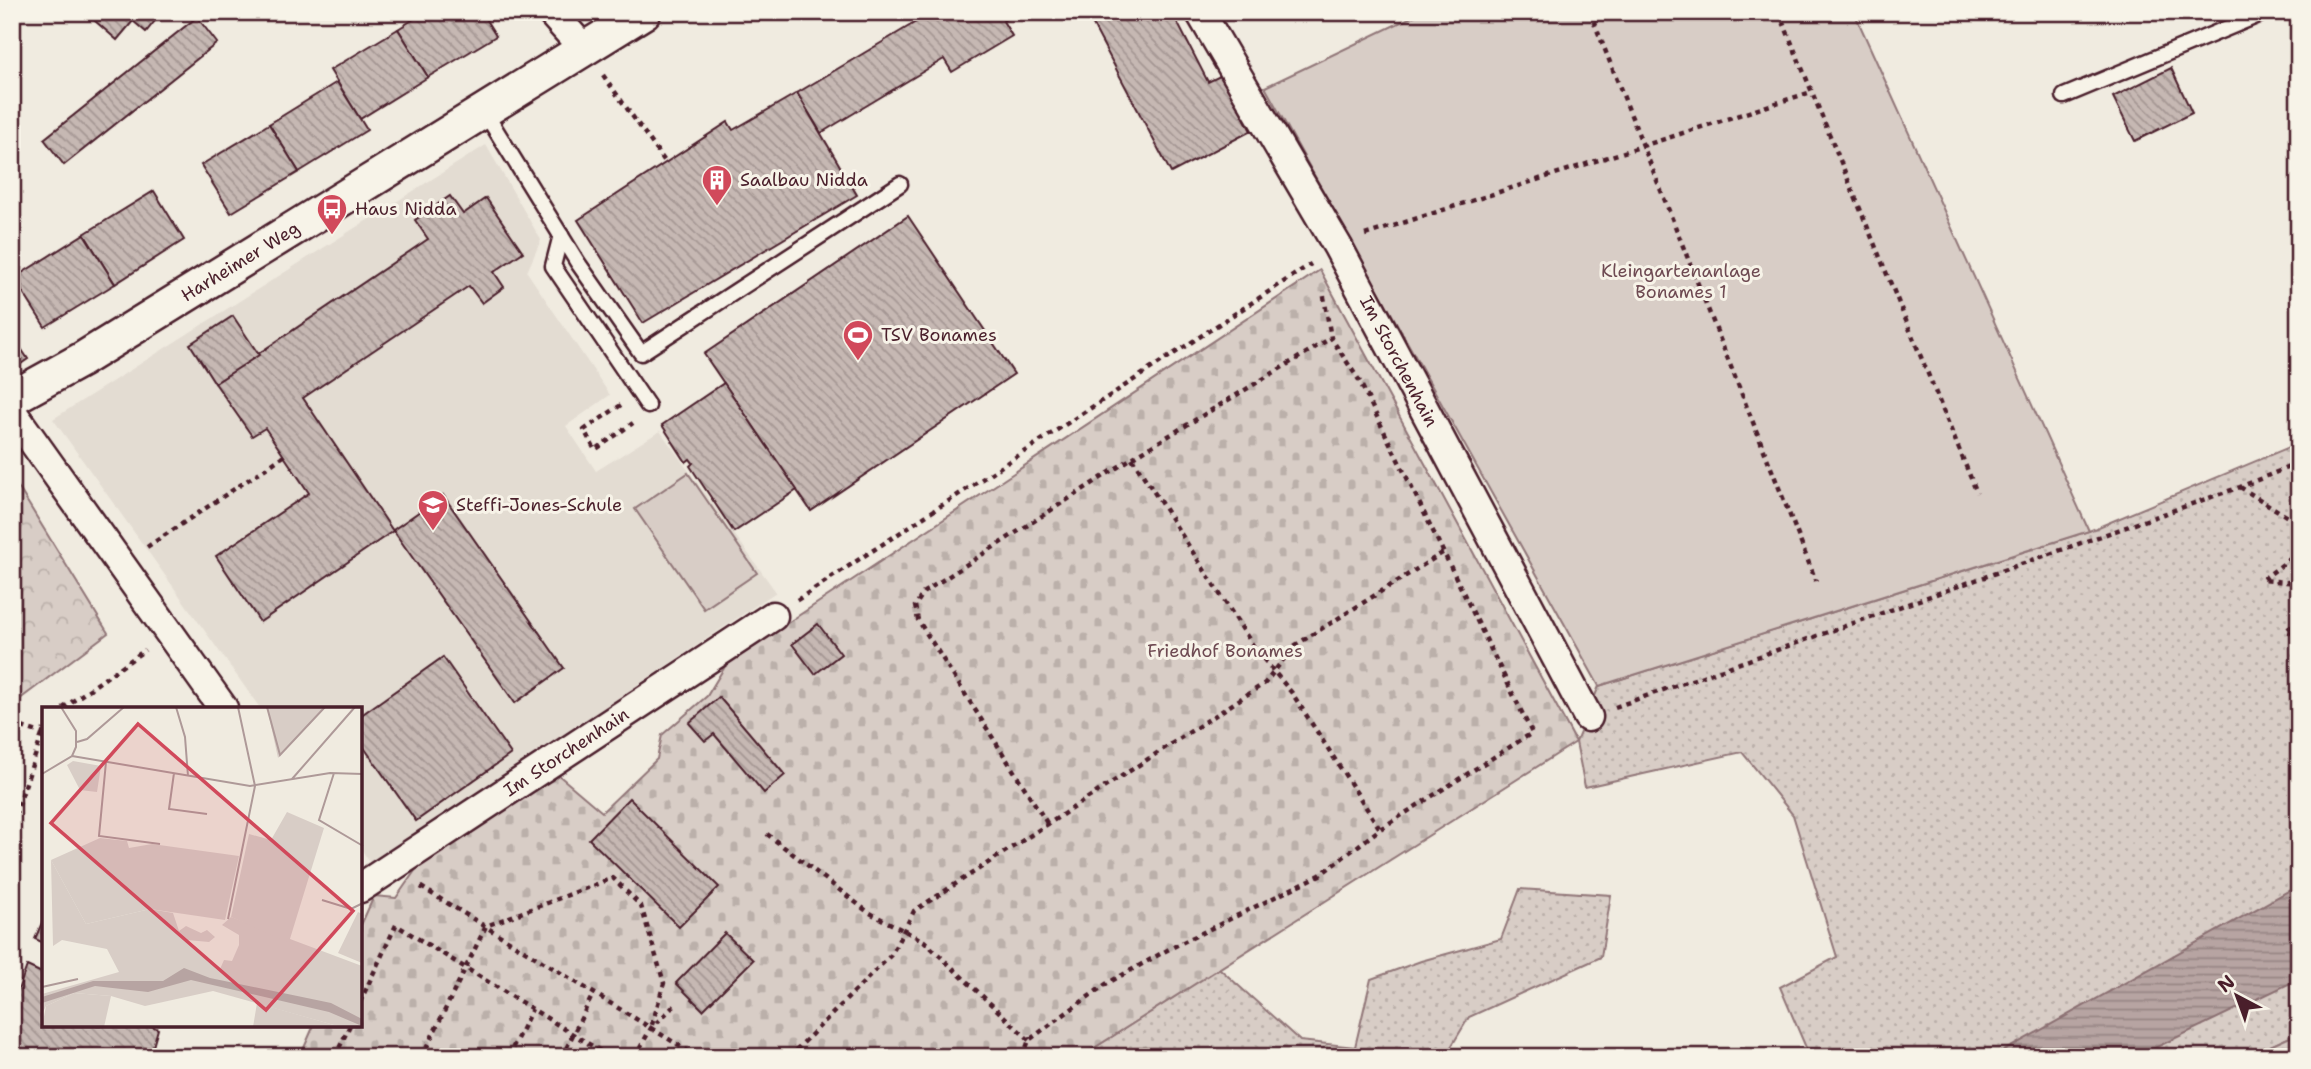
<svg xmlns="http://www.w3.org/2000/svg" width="2311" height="1069" font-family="'Shantell Sans',sans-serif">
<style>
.built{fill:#e3dcd2}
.grass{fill:url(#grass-dots);stroke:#917678;stroke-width:2}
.forest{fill:url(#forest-crowns);stroke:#917678;stroke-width:2}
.cemetery{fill:url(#cemetery-stones);stroke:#917678;stroke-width:2}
.garden{fill:#d8cdc6;stroke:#917678;stroke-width:2}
.water{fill:url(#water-rules);stroke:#8b6f72;stroke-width:2}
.building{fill:url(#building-back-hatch);stroke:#4a1f2b;stroke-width:2}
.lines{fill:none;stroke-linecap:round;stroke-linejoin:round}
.service-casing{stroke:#4a1f2b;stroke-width:19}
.minor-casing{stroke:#4a1f2b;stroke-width:33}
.tertiary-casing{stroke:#4a1f2b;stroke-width:38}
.path{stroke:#4a1f2b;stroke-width:4.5;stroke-dasharray:5 5;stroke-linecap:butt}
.service{stroke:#f7f3e8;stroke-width:14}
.minor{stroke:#f7f3e8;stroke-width:28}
.tertiary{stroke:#f7f3e8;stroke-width:33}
.labels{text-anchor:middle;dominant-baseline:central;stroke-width:6;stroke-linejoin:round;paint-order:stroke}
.poi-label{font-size:18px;fill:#4a1f2b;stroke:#f7f3e8;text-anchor:start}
.street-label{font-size:18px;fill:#4a1f2b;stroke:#f7f3e8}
.park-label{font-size:18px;fill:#6e4a52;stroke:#f7f3e8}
.inset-road{fill:none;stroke:#ae9998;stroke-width:2}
.view{fill:#d1495b;fill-opacity:0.15;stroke:#d1495b;stroke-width:3.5}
.inset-edge{fill:none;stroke:#4a1f2b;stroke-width:3.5}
</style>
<defs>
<pattern id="grass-dots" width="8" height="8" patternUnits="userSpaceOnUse" patternTransform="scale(1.75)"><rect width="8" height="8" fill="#d8cdc6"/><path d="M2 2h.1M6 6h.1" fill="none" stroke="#bbb0aa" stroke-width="1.8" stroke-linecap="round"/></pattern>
<pattern id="forest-crowns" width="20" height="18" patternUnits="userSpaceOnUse" patternTransform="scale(1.75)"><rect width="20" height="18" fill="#d8cdc6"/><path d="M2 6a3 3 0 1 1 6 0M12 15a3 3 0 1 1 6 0" fill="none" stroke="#bbb0aa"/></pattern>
<pattern id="cemetery-stones" width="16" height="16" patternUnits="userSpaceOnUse" patternTransform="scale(1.75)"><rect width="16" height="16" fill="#d8cdc6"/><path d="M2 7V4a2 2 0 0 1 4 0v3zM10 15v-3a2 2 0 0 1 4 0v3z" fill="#bbb0aa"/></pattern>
<pattern id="water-rules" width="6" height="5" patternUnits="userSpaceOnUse" patternTransform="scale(1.75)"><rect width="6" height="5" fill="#b7a4a2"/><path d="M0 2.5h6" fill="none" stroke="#978584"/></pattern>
<pattern id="building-back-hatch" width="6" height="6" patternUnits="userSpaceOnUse" patternTransform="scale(1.75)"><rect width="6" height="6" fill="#c6b8b3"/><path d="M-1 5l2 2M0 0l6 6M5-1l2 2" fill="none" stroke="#a39592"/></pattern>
</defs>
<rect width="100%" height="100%" fill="#f0ebe0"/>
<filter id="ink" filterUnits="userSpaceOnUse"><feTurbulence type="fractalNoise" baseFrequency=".0143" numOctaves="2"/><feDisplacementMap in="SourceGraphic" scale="14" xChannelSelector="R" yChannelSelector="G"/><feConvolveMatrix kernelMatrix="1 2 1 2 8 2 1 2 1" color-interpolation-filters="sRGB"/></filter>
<g filter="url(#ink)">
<polygon class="built" points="486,145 541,240 527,272 610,395 566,426 596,471 660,431 776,592 371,864 361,849 360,708 260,708 53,419"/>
<g class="grass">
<polygon points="2299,443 2299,1033 2246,1057 1810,1057 1780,987 1837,957 1793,815 1742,752 1585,787 1576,742 1599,686 2089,531"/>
<polygon points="1520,889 1611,895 1601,957 1469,1017 1445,1057 1080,1057 1219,968 1300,1041 1355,1047 1371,979 1421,961 1501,939"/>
</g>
<g class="forest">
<polygon points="12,477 108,633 12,705"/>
<polygon points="2299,1033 2299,1057 2246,1057"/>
</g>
<polygon class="cemetery" points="1320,270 1576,742 1080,1057 300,1057 314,1025 360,1025 361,925 374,896 396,898 419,865 556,773 602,812 657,759 662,735 707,696 727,663"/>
<g class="garden">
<polygon points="1422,12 1854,12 2089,531 1599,686 1265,87"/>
<polygon points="688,473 757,573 704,609 635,509"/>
</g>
<polygon class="water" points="2299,885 2299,979 2136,1057 1993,1057"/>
<g class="building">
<polygon points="100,12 162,12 146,32 133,21 117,40 94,20"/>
<polygon points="425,12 481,12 496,36 428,77 398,29"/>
<polygon points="910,12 1019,12 1003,21 1012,36 952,72 944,59 821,133 797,93 916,22"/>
<polygon points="1086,12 1172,12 1208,82 1222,75 1251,131 1171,173"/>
<polygon points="197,17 217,43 64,165 44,139"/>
<polygon points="398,29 428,77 360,119 330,70"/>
<polygon points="2171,68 2192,113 2135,141 2113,97"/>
<polygon points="337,82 367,130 299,172 269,124"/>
<polygon points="797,93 857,195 643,323 578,220 728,122 733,130"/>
<polygon points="269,124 299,172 231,213 201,165"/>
<polygon points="154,191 184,240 115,284 84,234"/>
<polygon points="450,196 463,214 486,198 523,252 494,272 504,287 482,303 469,286 303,398 393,531 260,622 216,556 309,493 265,428 252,436 215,383 428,239 415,220"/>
<polygon points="908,216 1014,374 811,511 704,354"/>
<polygon points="84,234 115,284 45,327 14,278"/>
<polygon points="233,316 259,355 215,383 190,344"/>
<polygon points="12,335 28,359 12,370"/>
<polygon points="724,383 797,490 734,532 690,466 693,463 690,459 686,462 662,425"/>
<polygon points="443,495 564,668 515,703 393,530"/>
<polygon points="818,624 841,654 815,674 792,644"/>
<polygon points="443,657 511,754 416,821 360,742 360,716"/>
<polygon points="719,697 785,775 764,793 714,734 705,741 689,723"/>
<polygon points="629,798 719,887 679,927 589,839"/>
<polygon points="44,918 44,943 35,939"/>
<polygon points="725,933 753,960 703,1010 676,983"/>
<polygon points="27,966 44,974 44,1025 150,1025 158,1029 150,1057 14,1057 17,1041 12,1038 12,1006"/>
</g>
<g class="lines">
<g class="service-casing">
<g id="service">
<polyline points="2064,96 2266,12"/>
<polyline points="484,111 578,263 641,353 900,184"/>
<polyline points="561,235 553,266 648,406"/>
</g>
</g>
<g class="minor-casing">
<g id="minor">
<polyline points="551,12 584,49"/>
<path id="s1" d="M1200 12 1338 247 1588 717"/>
<polyline points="12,412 223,708"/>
<path id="s2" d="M360 888 773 616"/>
</g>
</g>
<g class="tertiary-casing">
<g id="tertiary">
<path id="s3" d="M12 398 81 360 644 12"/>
</g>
</g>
<g class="path">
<polyline points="1590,12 1816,581"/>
<polyline points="1779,12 1977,493"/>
<polyline points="603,75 666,163"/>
<polyline points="1365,235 1811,92"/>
<polyline points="621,405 584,430 595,450 633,423"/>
<polyline points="1132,458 1256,650 1292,693 1380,829"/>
<polyline points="2240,487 2299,524"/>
<polyline points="147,547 284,456"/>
<polyline points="2299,552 2262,580 2299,583"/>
<polyline points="797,600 1311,264"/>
<polyline points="2299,619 2286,631 2299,635"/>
<polyline points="2299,687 2296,689 2299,690"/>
<polyline points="1615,707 2240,487 2299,463"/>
<polyline points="63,708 145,650"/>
<polyline points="12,724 44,734"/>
<polyline points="1047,823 918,620 915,606 924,592 1132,458 1331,338"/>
<polyline points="12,825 44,729"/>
<polyline points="767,834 868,912 924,941 1029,1040"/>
<polyline points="421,887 698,1057"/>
<polyline points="360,1002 396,925 610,1057"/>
<polyline points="335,1057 350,1025"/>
<polyline points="422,1057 486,926 613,878 641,906 664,983 651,1028"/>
<polyline points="508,1057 532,1009"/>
<polyline points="562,1057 594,992"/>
<polyline points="635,1057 651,1028 677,1003"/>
<polyline points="789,1057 891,955 914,911 1265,683 1294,646 1444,552"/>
<polyline points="1023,1057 1029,1040 1106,984 1171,948 1320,875 1380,829 1532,733 1359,380 1331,338 1323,291"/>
<polyline points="2289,1057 2299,1048"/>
</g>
<use href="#service" class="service"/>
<use href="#minor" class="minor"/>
<use href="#tertiary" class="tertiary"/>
</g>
</g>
<defs>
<g id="building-pin" transform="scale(1.575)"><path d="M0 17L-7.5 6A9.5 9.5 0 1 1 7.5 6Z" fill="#d1495b" stroke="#f7f3e8"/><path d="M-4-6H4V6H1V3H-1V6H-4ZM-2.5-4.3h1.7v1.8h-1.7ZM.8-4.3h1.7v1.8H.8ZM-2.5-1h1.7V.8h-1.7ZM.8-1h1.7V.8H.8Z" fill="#fff"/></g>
<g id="bus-pin" transform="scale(1.575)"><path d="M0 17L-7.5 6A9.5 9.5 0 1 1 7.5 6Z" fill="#d1495b" stroke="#f7f3e8"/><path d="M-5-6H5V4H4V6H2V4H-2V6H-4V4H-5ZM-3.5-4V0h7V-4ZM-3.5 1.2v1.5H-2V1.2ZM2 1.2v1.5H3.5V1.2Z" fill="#fff"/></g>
<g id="stadium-pin" transform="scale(1.575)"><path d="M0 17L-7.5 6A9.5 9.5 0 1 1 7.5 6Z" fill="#d1495b" stroke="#f7f3e8"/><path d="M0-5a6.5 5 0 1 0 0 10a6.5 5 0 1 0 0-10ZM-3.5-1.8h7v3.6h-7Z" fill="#fff"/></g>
<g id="school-pin" transform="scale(1.575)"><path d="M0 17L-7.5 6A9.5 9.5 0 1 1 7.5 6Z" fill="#d1495b" stroke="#f7f3e8"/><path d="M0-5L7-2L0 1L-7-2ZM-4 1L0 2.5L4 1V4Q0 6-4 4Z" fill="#fff"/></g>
</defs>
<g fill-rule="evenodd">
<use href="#building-pin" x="717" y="180"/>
<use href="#bus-pin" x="332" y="209"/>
<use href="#stadium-pin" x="858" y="335"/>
<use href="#school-pin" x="433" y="505"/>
</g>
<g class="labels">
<g class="poi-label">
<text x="740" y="180">Saalbau Nidda</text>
<text x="355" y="209">Haus Nidda</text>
<text x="881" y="335">TSV Bonames</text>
<text x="456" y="505">Steffi-Jones-Schule</text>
</g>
<g class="street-label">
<text stroke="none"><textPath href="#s3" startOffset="266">Harheimer Weg</textPath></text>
<text stroke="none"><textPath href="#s1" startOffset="402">Im Storchenhain</textPath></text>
<text stroke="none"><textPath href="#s2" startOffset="247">Im Storchenhain</textPath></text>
</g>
<g class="park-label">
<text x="1681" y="271">Kleingartenanlage<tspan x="1681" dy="21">Bonames 1</tspan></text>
<text x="1225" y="651">Friedhof Bonames</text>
</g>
</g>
<g transform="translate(42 707)">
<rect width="320" height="320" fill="#f0ebe0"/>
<path d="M9 153 44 217 108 202 131 206 137 224 144 219 159 226 165 223 173 230 167 235 145 233 178 262 182 253 190 254 197 238V228L180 218 189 210 320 259V320H299L171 284 103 299 69 289 32 286 4 299 0 307V287L77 265 65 242 20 233 11 239Z" fill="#d8cdc6"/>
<path d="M31 54 59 59 55 85 38 83 25 58ZM215 296 299 320H211Z" fill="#d8cdc6"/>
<path d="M58 131 85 134 87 141 110 137 197 149 183 213 108 202 44 217 9 153Z" fill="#d8cdc6"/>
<path d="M225 0H283L236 51ZM245 105 282 121 247 235 189 210 207 127 229 133ZM316 205 320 207V256L296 246ZM32 286 69 289 62 320H0L4 299Z" fill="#d8cdc6"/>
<path d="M142 261 168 271 289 296 320 312V319L287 305 149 273 106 285 53 279 0 296V290L51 274H121Z" fill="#b7a4a2"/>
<path class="inset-road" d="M134 0 143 30 146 69M225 0 238 48 283 0M35 35 45 32 82 0M30 49 208 79 288 66 321 67M64 55 57 129 118 137M132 66 127 102 165 107M292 66 277 113 321 139M0 67 30 49 34 40V24L19 0M250 72 313 0M280 193 309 202 321 196M186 212 213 79 196 0M0 280 36 272"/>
<path class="view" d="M96 17 311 204 224 303 9 116Z"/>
<rect width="320" height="320" class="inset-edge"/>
</g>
<rect width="2311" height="1069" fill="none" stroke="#f7f3e8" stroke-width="42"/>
<rect x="21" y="21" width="2269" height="1027" fill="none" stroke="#4a1f2b" stroke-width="2.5" filter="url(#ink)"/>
<g transform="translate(2237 996) rotate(319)" stroke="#f7f3e8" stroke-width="5" paint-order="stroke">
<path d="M0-5L12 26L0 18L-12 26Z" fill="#4a1f2b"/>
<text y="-10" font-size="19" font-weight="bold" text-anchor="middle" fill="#4a1f2b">N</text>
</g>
</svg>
